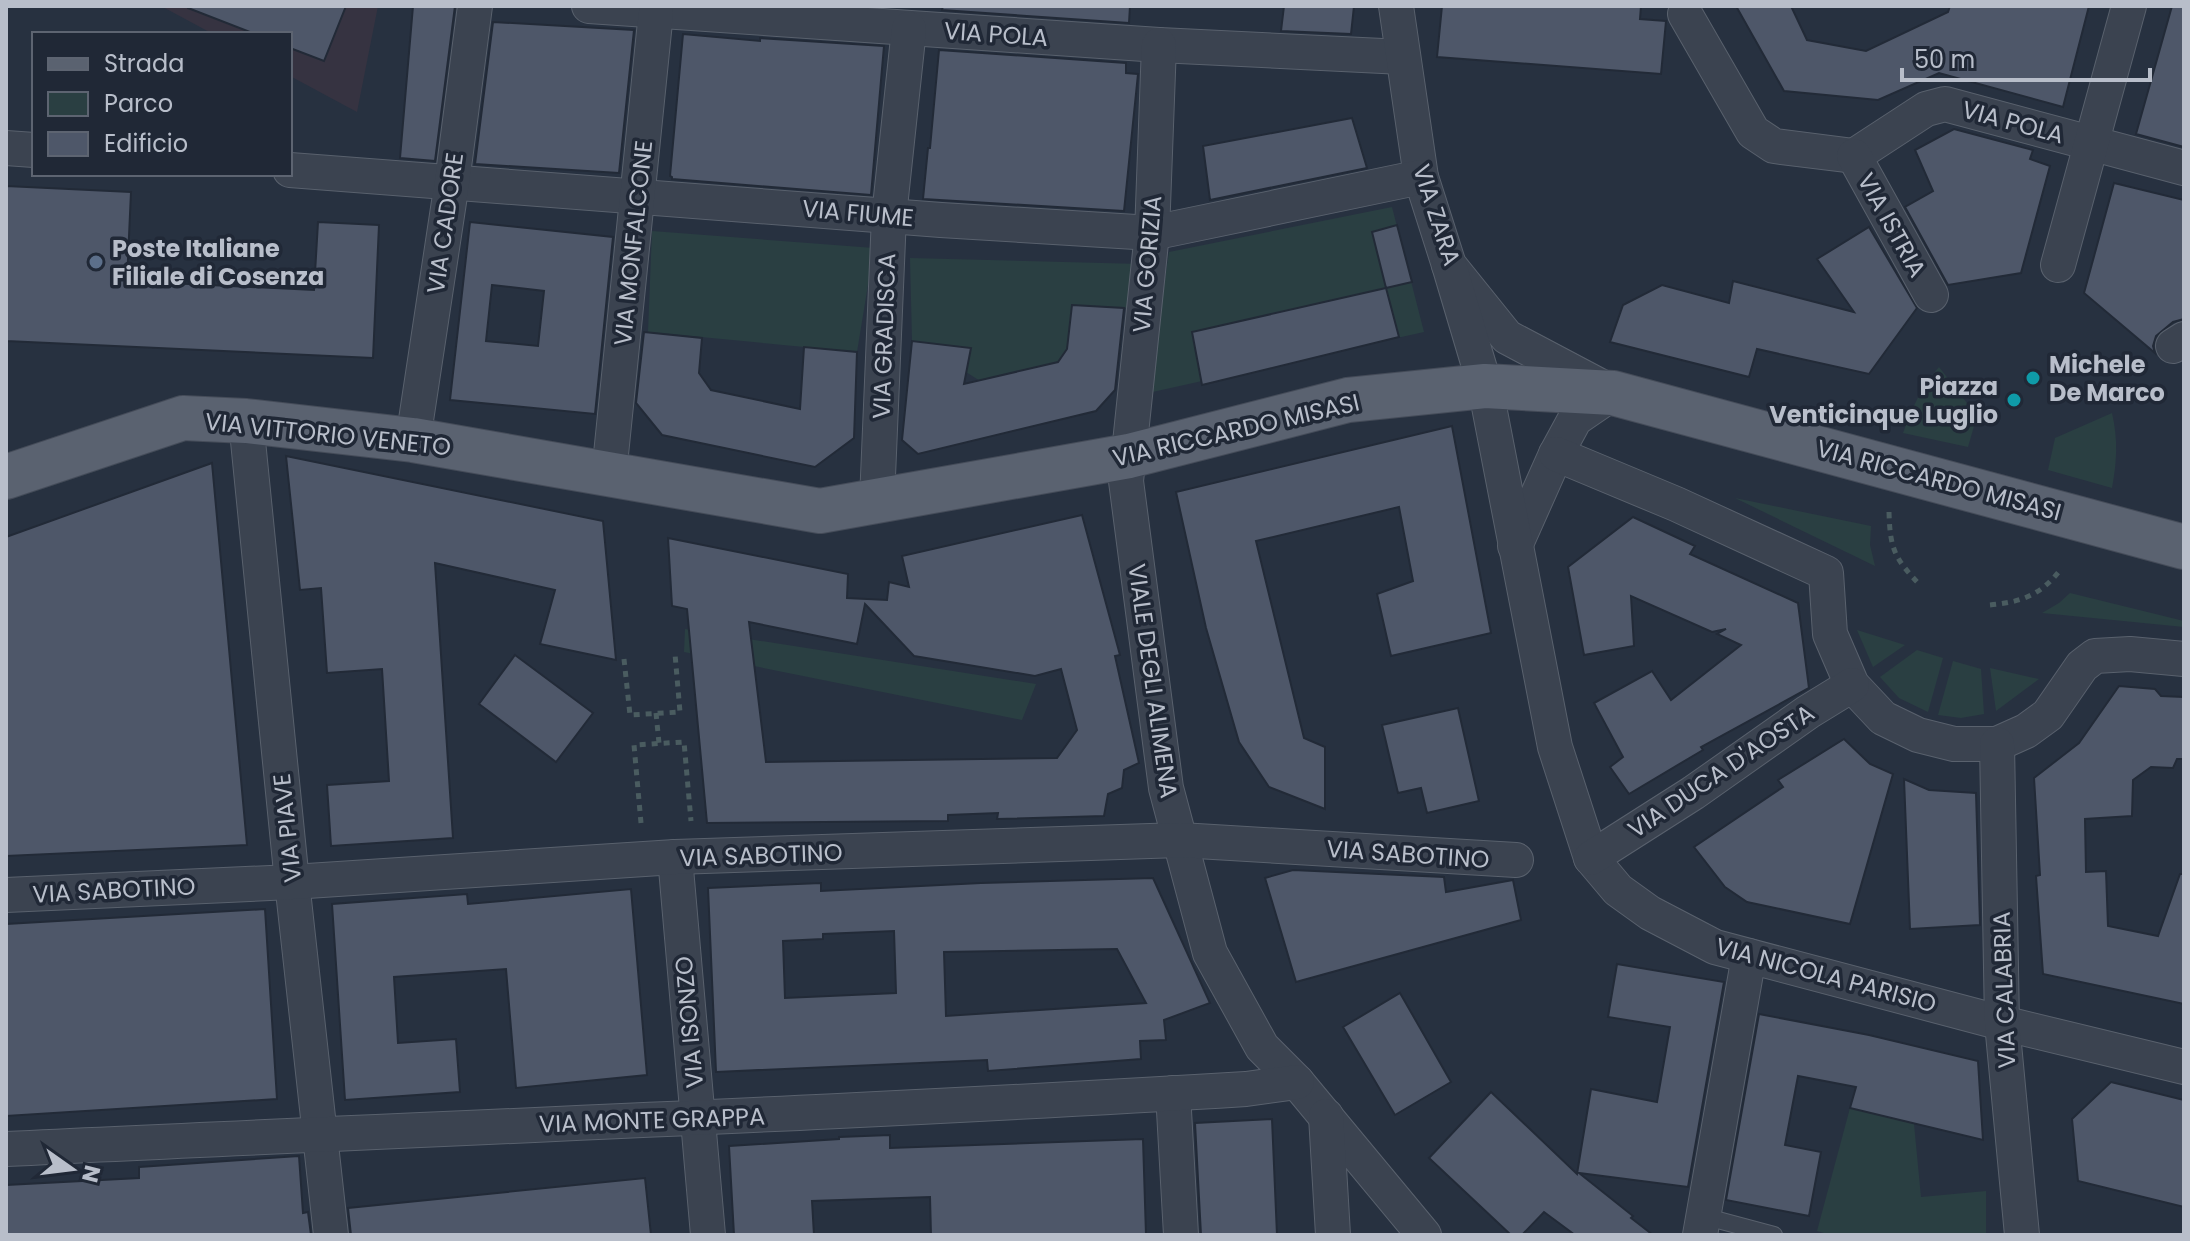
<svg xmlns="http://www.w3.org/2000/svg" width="2190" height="1241" font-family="Poppins,sans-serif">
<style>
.medical{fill:#363341}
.green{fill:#2a3f42}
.building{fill:#4e5769;stroke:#222a37;stroke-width:2;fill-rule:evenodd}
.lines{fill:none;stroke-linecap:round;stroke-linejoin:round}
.service-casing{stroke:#59616d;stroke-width:18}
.minor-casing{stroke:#59616d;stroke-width:36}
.primary-casing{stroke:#454c59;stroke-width:46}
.path{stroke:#4a5c60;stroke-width:5;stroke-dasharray:6 6;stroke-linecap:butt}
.service{stroke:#3b4350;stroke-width:16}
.minor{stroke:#3b4350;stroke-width:34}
.primary{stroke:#5a6270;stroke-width:44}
.service-dot{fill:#5c6f8a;stroke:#202836;stroke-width:3}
.culture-dot{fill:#0f9aa8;stroke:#202836;stroke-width:3}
.labels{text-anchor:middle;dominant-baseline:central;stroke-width:7;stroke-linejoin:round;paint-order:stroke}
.street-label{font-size:24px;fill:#b8beca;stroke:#202836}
.poi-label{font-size:24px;font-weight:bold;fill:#b8beca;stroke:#202836;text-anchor:start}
</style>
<rect width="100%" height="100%" fill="#273140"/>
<polygon class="medical" points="161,6 378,6 357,112 290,76 290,34 213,34"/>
<g class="green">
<polygon points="1392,207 1424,332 1148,393 1169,252"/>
<polygon points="652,231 874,248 857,352 648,332"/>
<polygon points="910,258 1141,264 1129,308 1072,305 1067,349 1058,362 980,381 966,372 970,348 912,341"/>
<path d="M1939 367 1977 416 1968 447 1903 433C1912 408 1921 387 1939 367Z"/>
<path d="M2112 413C2118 439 2117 461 2112 488L2048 470 2055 438Z"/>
<polygon points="1735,498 1871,526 1870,545 1875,566"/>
<polygon points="2070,593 2184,621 2184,627 2042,613 2059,603"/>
<polygon points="685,629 1036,684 1022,720 684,652"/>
<polygon points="1857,630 1905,645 1873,667"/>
<polygon points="1917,650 1943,658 1928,712 1899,698 1880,677"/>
<polygon points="1953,661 1981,669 1984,714 1961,718 1938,715"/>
<polygon points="1990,668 2039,679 1996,711"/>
<polygon points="1850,1108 1914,1124 1921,1197 1986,1191 1986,1235 1831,1235 1817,1231"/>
</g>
<g class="building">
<polygon points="188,6 346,6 324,61 290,48 290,34 255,34 188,8"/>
<polygon points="413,6 455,6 435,161 400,158"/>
<polygon points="943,6 1130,6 1129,23 942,10"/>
<polygon points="1284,6 1354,6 1351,34 1281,31"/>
<polygon points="1442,6 1641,6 1640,19 1666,21 1661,74 1437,57"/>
<polygon points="1736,6 1791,6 1807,40 1866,51 1948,12 1950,6 2089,6 2063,107 1939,73 1878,100 1784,91"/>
<polygon points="2172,6 2184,6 2184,147 2136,134"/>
<polygon points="493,22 634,30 619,173 475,164"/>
<polygon points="683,34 760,41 760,38 884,46 871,195 672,179 672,177 670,176"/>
<polygon points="939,50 1126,63 1126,73 1138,74 1124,211 923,199 928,148 930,148"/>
<polygon points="1352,118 1367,168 1210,200 1203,146"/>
<polygon points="1954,129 2033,150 2030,159 2050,166 2021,273 1948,285 1905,207 1933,191 1915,150"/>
<polygon points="2114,183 2184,200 2184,319 2173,322 2156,336 2153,346 2155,353 2084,293"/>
<polygon points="6,186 131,192 127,281 314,290 318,222 379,225 373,358 6,341"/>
<path d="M470 222 613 237 595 414 450 400ZM492 285 544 291 538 346 486 341Z"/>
<polygon points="1397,225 1412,282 1386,288 1372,232"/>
<polygon points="1869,227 1917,308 1869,374 1757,349 1749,377 1610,342 1623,305 1662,285 1729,303 1733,281 1854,312 1817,259"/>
<polygon points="1386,288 1399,337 1202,385 1192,332"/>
<polygon points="1072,305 1124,308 1115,390 1096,411 918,454 902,440 912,341 971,348 964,384 1058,362 1067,349"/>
<polygon points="644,332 702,338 699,373 711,390 800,409 804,347 857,352 854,438 815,467 662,435 636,403"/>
<polygon points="1452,426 1491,633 1391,656 1377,594 1413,581 1399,507 1256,541 1304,738 1325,747 1325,809 1269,787 1239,742 1206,628 1176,492"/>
<polygon points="286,456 603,521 616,660 540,644 555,590 435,563 453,838 331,846 327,785 389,781 382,669 327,673 321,588 300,590"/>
<polygon points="212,463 247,845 6,856 6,537"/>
<path d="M1082 515 1120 655 1115 656 1139 763 1124 770 1122 788 1108 794 1104 816 997 819 998 813 948 815V821L707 823 687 609 672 606 668 538 848 574 847 598 887 600 889 582 909 587 902 556ZM865 604 914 656 1035 676 1061 669 1077 730 1057 758 766 762 749 622 857 644Z"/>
<polygon points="1633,517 1695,546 1690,554 1798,603 1809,688 1701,747 1703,750 1629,794 1610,767 1623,757 1594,703 1652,671 1671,700 1741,645 1717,634 1726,629 1712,632 1631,596 1634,646 1584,655 1568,567"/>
<polygon points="515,655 593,713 556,762 479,704"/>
<polygon points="2119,686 2155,689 2161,696 2184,697 2184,759 2177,759 2173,768 2151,767 2133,780 2132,816 2085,819 2086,872 2106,871 2108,926 2158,936 2180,874 2184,874 2184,1004 2043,974 2036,876 2040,875 2034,778 2079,743"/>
<polygon points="1458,708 1479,801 1427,813 1421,788 1398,793 1382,725"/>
<polygon points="1844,739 1870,764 1893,774 1850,924 1747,902 1725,887 1694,847 1783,787 1778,780"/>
<polygon points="1904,779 1929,790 1976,793 1980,925 1910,929"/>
<polygon points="1293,870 1444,877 1446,892 1513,880 1521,920 1296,982 1265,878"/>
<path d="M1153 878 1210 1003 1164 1020 1166 1040 1140 1041 1141 1059 988 1071 987 1060 716 1072 708 888 821 883V891L981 883ZM894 931 896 993 785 998 783 941 823 939V934ZM1117 949 1146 1003 946 1016 944 952Z"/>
<polygon points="631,889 647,1075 516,1088 506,969 394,977 398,1043 456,1039 460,1092 345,1100 332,904 467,894 468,904"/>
<polygon points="265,909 277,1099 6,1116 6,924"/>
<polygon points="1617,964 1724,982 1688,1187 1579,1173 1633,1216 1631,1218 1653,1235 1575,1235 1544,1212 1522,1235 1511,1235 1429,1158 1491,1092 1577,1174 1591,1089 1657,1102 1670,1027 1608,1017"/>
<polygon points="1400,993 1451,1082 1395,1115 1343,1027"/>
<polygon points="1759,1014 1869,1035 1978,1061 1983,1140 1850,1108 1856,1087 1798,1076 1785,1145 1821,1152 1809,1216 1726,1200"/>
<polygon points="2111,1082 2184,1100 2184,1207 2078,1181 2072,1119"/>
<polygon points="1272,1119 1277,1235 1201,1235 1195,1123"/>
<polygon points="890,1135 890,1148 1143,1139 1146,1235 931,1235 930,1197 812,1201 814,1235 734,1235 729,1146 839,1139 839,1137"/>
<polygon points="299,1156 303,1213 308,1212 311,1235 6,1235 6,1185 139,1178 139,1167"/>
<polygon points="645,1178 651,1235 351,1235 348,1208"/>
</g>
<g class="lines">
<g class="service-casing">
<polyline id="service" points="1703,1216 1774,1235"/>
</g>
<g class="minor-casing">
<g id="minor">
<polyline points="589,6 1159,45 1403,57"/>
<polyline points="1396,6 1421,177 1449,265 1507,337 1613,393 1575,419 1556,454 1515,546"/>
<polyline points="1685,14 1753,132 1774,146 1854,156"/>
<polyline points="1159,45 1152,233 1126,481 1166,788 1210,953 1262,1047 1297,1082 1424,1235"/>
<polyline points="6,148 34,150"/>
<polyline points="1854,156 1926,109 1945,104 2184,168"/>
<polyline points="1854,156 1931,295"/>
<polyline points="290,170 941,220 1152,233 1421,177"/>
<polyline points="1449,265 1485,386 1555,747 1591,858 1618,890 1650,913 1715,947 2002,1023 2184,1067"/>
<polyline points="2058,265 2129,6"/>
<polyline points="2173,346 2184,339"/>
<polyline points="246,421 292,882 331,1235"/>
<polyline points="413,440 452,182 475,6"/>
<polyline points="1556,454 1676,504 1826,573 1830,634 1852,685 1883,718 1918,735 1954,744 1997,744 2026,731 2048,715 2082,666 2095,656 2130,654 2184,659"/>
<polyline points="609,474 656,12"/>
<polyline points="877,500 889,216 909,29"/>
<polyline points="1997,744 2002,1023 2022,1235"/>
<polyline points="675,857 708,1235"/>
<polyline points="1591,858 1693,793 1808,712 1852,685"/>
<polyline points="6,895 292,882 675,857 1180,840 1516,860"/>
<polyline points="1173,1093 1181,1235"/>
<polyline points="1326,1116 1333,1235"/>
<path d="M6 1149C419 1129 833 1114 1246 1089L1297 1082"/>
<polyline points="1700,1235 1749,956"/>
</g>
</g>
<g class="primary-casing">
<polyline id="primary" points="6,477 183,418 246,421 413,440 820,511 1129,456 1348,400 1485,386 1613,393 2184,547"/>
</g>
<g class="path">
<path d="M1889 512C1890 550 1895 559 1921 586"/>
<path d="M1990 605C2022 602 2041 595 2061 569"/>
<polyline points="624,659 630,715 680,712 675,654"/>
<polyline points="656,713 659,743"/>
<polyline points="641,823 634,745 684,742 691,821"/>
</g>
<use href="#service" class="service"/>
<use href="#minor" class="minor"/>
<use href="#primary" class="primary"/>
</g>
<circle class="service-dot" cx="96" cy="262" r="8"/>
<g class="culture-dot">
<circle cx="2033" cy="378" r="8"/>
<circle cx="2014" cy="400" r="8"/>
</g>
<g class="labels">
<g class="street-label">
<text transform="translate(996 34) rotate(4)">VIA POLA</text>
<text transform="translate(2013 122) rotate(15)">VIA POLA</text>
<text transform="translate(858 213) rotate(5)">VIA FIUME</text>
<text transform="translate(1437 215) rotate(72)">VIA ZARA</text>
<text transform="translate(445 223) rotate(-82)">VIA CADORE</text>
<text transform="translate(1892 225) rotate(61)">VIA ISTRIA</text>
<text transform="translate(633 243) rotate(-84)">VIA MONFALCONE</text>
<text transform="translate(1147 264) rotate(-85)">VIA GORIZIA</text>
<text transform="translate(884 336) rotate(-88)">VIA GRADISCA</text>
<text transform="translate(1236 430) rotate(-13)">VIA RICCARDO MISASI</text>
<text transform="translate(328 434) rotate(6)">VIA VITTORIO VENETO</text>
<text transform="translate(1939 480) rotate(15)">VIA RICCARDO MISASI</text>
<text transform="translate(1153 681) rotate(82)">VIALE DEGLI ALIMENA</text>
<text transform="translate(1721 771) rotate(-34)">VIA DUCA D'AOSTA</text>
<text transform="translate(287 828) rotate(-96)">VIA PIAVE</text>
<text transform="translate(1408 854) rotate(4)">VIA SABOTINO</text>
<text transform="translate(761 855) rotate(-2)">VIA SABOTINO</text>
<text transform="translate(114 890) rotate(-3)">VIA SABOTINO</text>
<text transform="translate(1826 975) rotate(15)">VIA NICOLA PARISIO</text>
<text transform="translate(2004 990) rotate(-92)">VIA CALABRIA</text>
<text transform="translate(689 1022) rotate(-95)">VIA ISONZO</text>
<text transform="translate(652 1120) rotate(-2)">VIA MONTE GRAPPA</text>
</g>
<g class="poi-label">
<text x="112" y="248">Poste Italiane<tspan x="112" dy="28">Filiale di Cosenza</tspan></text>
<text x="2049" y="364">Michele<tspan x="2049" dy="28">De Marco</tspan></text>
<text x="1998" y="386" text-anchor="end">Piazza<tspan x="1998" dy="28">Venticinque Luglio</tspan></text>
</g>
</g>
<rect width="2190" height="1241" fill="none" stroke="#b8beca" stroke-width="16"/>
<rect x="32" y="32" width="260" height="144" fill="#202836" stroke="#5d6471" stroke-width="2"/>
<rect x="48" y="58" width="40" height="12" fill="#5a6270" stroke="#5d6471" stroke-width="2"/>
<text x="104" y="72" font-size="24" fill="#b8beca">Strada</text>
<rect x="48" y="92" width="40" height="24" fill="#2a3f42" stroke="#5d6471" stroke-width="2"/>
<text x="104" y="112" font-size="24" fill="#b8beca">Parco</text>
<rect x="48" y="132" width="40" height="24" fill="#4e5769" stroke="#5d6471" stroke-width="2"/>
<text x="104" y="152" font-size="24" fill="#b8beca">Edificio</text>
<g transform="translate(72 1169) rotate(104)" stroke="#202836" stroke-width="6" paint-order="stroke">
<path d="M0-6L14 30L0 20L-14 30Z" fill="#b8beca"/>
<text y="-12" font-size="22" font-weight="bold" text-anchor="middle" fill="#b8beca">N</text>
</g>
<path d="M1902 68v12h248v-12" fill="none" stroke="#b8beca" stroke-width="4"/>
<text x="1914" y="68" font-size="24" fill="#b8beca" stroke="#202836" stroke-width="6" paint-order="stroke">50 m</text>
</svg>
